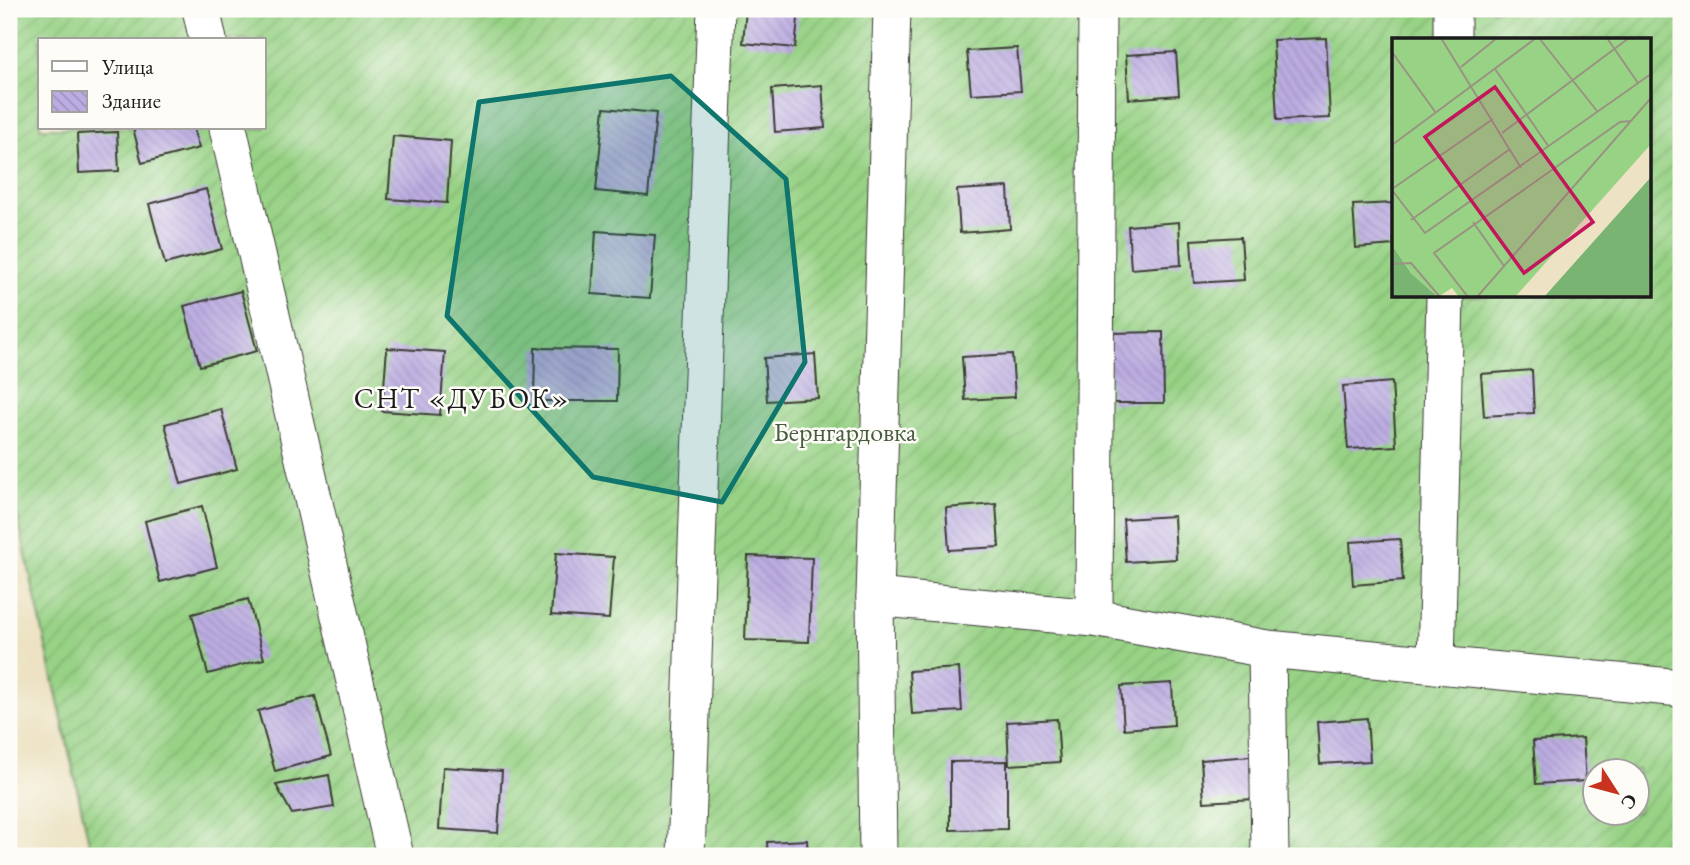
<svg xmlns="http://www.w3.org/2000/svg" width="1690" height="865" font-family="'EB Garamond',serif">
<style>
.garden{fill:url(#garden-furrows);stroke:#5a7750;stroke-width:2;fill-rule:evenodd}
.building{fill:url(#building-back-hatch)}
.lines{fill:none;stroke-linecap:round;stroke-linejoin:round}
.street-casing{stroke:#3b3a35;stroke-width:39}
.street{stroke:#fff;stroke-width:37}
.marked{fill:#0f766e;fill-opacity:0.2;stroke:#0f766e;stroke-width:5;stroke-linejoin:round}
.labels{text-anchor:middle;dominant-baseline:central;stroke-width:5;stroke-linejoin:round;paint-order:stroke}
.park-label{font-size:26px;fill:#475c41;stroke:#fdfcf7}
.neighbourhood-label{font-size:28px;letter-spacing:2px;fill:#1c1c1c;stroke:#fdfcf7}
.inset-road{fill:none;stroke:#999381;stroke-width:2}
.view{fill:#c2185b;fill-opacity:0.15;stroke:#c2185b;stroke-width:3.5}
.inset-edge{fill:none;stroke:#1c1c1c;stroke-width:3.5}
</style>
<defs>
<pattern id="garden-furrows" width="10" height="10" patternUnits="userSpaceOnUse" patternTransform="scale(1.75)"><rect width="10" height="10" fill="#97d285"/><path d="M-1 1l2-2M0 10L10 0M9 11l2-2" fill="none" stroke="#82b472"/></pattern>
<pattern id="building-back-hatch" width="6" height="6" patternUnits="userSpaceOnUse" patternTransform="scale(1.75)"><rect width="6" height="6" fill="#bbace1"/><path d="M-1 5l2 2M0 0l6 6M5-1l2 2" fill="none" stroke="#a093c0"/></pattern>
</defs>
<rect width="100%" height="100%" fill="#fdfcf7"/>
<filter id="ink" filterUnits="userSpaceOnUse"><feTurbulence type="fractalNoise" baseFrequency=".0143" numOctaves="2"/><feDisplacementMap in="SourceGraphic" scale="14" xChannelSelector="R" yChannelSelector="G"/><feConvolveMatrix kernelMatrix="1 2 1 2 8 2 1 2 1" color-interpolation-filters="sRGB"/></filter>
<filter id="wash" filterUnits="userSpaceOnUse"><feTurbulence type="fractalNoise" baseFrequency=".00686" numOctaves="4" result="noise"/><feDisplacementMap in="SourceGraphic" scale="28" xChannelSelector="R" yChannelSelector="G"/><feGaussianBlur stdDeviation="1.57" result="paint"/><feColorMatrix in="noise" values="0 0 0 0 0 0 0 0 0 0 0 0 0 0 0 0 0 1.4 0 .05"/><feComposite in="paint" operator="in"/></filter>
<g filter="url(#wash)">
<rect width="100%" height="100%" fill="#ede3c4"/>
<path class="garden" d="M9 9H1681V856H92L9 478ZM40 40H264V128H40ZM1394 40H1650V296H1394ZM1596 770H1638V812H1596Z"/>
<g id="blocks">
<g class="building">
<polygon points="746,9 799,9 795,48 743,43"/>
<polygon points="1326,38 1330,118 1277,120 1273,40"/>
<polygon points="1017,48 1021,91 971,94 967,51"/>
<polygon points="1176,52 1179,95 1129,99 1126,55"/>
<polygon points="822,85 825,128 775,132 772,89"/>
<polygon points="604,108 656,113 648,196 596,191"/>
<polygon points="133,128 193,128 199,148 142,163"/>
<polygon points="117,132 119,171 79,173 77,134"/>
<polygon points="393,136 451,141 447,203 388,199"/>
<polygon points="1008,187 1010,229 960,233 957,190"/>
<polygon points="206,189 222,249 165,264 149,204"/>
<polygon points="1394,203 1394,245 1356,248 1353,205"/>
<polygon points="1179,222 1181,265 1131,269 1128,226"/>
<polygon points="596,231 655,235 650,298 592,294"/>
<polygon points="1241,237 1244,280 1194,283 1191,240"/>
<polygon points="241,291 257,351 200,366 184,306"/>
<polygon points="1163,332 1164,403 1110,403 1109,333"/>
<polygon points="387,348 445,352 440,415 382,411"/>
<polygon points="535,348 618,349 617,401 534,401"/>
<polygon points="815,354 818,398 767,401 764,358"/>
<polygon points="1012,354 1015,397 965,400 962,357"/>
<polygon points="1532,370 1534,413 1484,416 1481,374"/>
<polygon points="1392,382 1396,446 1348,449 1343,386"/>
<polygon points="221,409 237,469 181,484 165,424"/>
<polygon points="996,504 999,547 949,550 946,508"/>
<polygon points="202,506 217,567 160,582 145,521"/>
<polygon points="1174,516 1176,559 1126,562 1123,519"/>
<polygon points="1400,539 1403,581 1353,585 1350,542"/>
<polygon points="556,553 614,557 609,619 551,615"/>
<polygon points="748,556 812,558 809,642 745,640"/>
<polygon points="248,599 264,659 208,674 192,614"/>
<polygon points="959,668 962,711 912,714 909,671"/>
<polygon points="1172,683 1174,725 1124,729 1121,686"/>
<polygon points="315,696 331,756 275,771 258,711"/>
<polygon points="1367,718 1370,761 1320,764 1317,722"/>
<polygon points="1057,719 1060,762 1009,765 1007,722"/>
<polygon points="1583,738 1586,781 1536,784 1533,741"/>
<polygon points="1251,756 1254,799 1204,802 1201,760"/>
<polygon points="1007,761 1007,829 950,830 950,762"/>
<polygon points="443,767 502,771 498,833 439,829"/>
<polygon points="329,775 334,807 292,814 276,785"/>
<polygon points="807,840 808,856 768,856 767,842"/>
</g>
</g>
</g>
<g filter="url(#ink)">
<use href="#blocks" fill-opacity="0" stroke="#3b3a35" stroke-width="2"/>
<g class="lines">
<g class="street-casing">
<g id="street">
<polyline points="201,9 208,40"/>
<polyline points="1452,40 1452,9"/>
<polyline points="228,128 395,856"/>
<polyline points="875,597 1094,618 1267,649 1681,688"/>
<polyline points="1094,618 1097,9"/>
<polyline points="1267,649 1270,856"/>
<polyline points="1436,665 1445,296"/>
<polyline points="686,856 716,9"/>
<polyline points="878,856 875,597 892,9"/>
</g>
</g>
<use href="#street" class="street"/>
</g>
</g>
<path class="marked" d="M671 76 786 179 805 362 722 502 593 477 447 316 479 102Z"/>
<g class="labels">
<g class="park-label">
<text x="845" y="432">Бернгардовка</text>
</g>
<g class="neighbourhood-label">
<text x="462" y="398">СНТ «ДУБОК»</text>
</g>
</g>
<g transform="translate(1392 38)">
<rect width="259" height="259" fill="#ede3c4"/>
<path d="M259 139V259H152ZM0 207 19 235 46 259H0Z" fill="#79b472"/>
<path d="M0 0H259V106L123 259H67L60 250 46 259 19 235 0 207Z" fill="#97d285"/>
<path class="inset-road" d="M49 0 129 130M147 0 205 73M215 0 246 45M0 14 44 75M69 29 105 0M103 31 157 109M110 95 237 0M0 107 144 0M0 151 101 81M0 152 33 195 259 36M19 182 118 111M81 184 112 228M0 226 19 225 48 259M76 259 42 215 228 84 239 83M85 259 259 60"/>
<path class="view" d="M103 49 201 184 132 235 33 99Z"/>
<rect width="259" height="259" class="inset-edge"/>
</g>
<rect width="1690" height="865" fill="none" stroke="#fdfcf7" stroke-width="35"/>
<rect x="38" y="38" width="228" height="91" fill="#fdfcf7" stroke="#a3a29f" stroke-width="2"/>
<rect x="52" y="61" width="35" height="10" fill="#ffffff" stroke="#a3a29f" stroke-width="2"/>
<text x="102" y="74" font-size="21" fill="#1c1c1c">Улица</text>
<rect x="52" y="91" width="35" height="21" fill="url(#building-back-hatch)" stroke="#a3a29f" stroke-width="2"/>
<text x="102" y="108" font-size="21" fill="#1c1c1c">Здание</text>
<g transform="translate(1616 792) rotate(126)"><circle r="33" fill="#fdfcf7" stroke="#a3a29f" stroke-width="2"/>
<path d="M0-5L12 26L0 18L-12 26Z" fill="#c8321e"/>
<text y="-10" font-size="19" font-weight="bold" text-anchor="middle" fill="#1c1c1c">С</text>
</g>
</svg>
